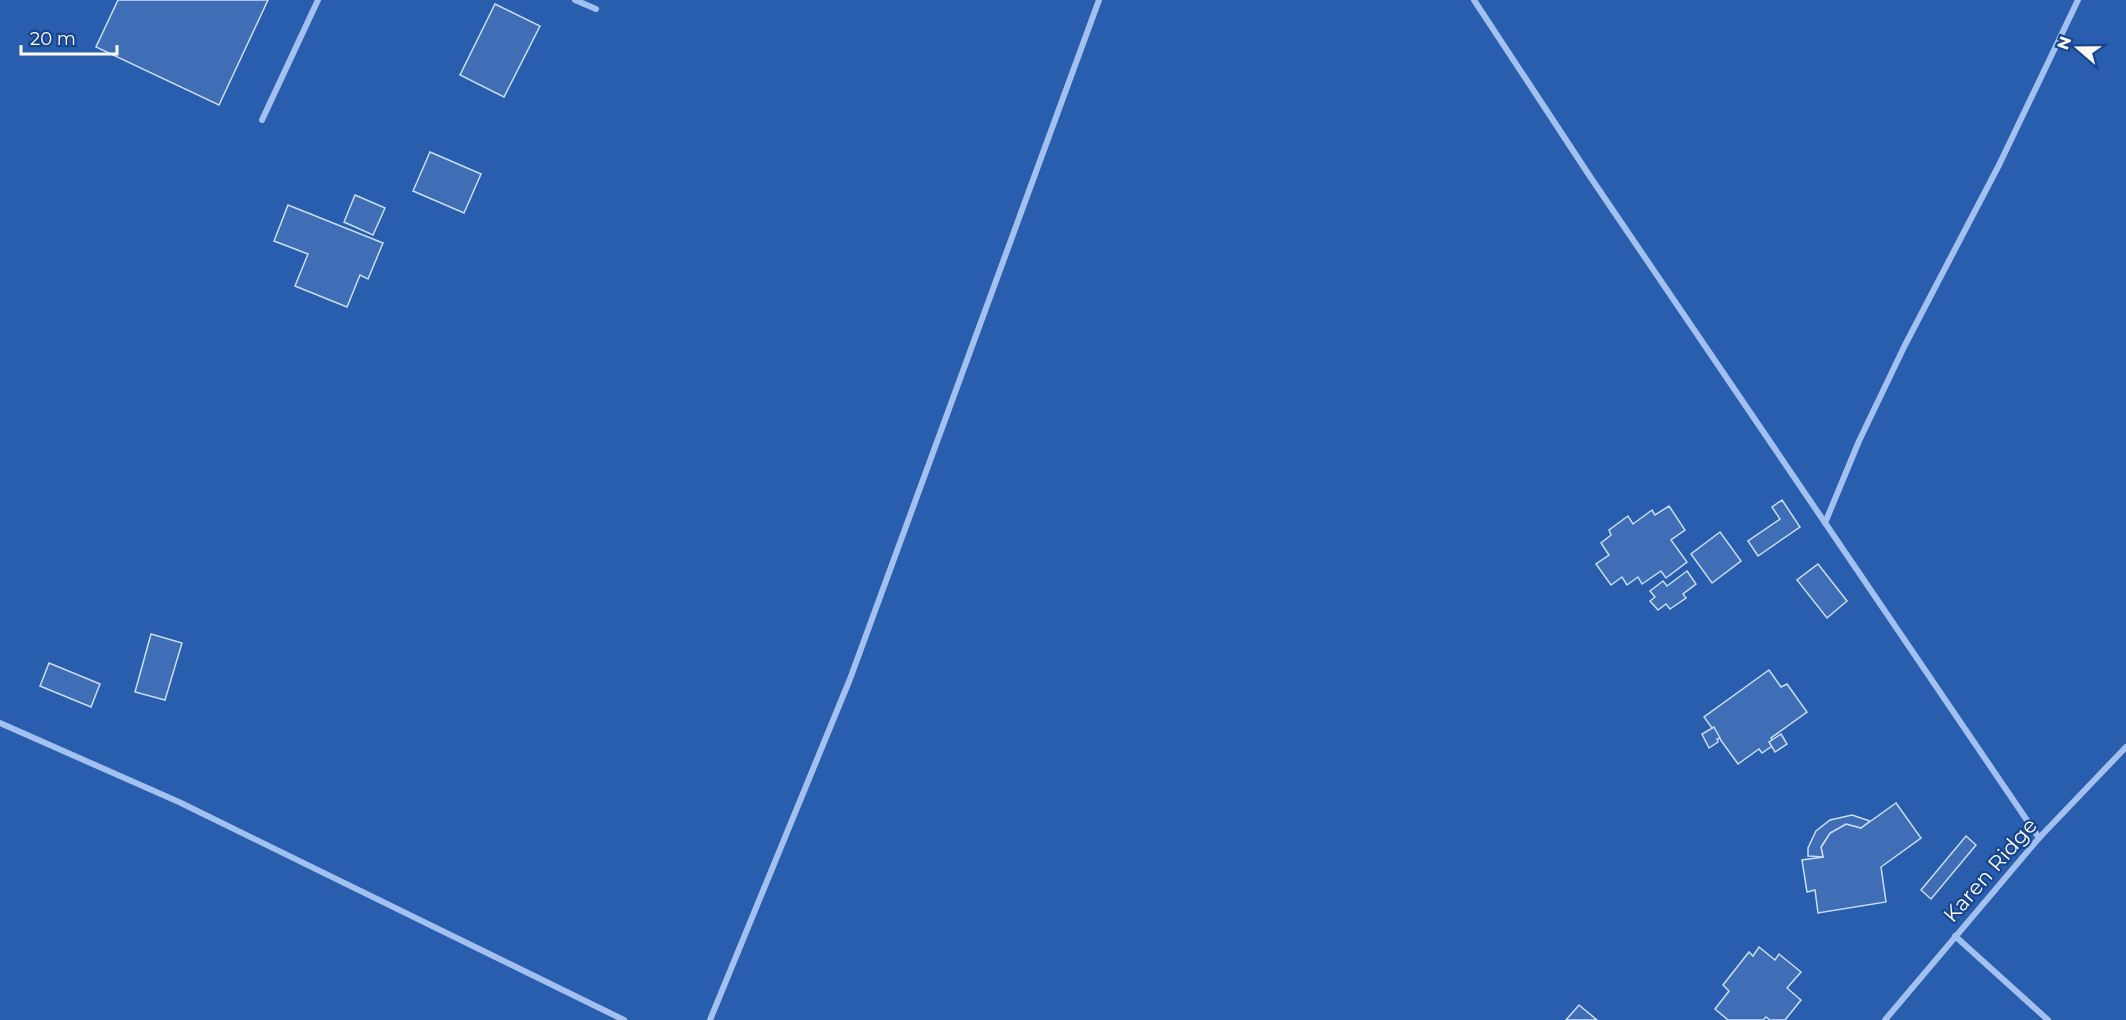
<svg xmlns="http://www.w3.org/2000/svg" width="2126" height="1020" font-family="Montserrat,sans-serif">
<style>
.green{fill:#295dad}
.building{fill:#3f6eb7;stroke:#c9ddfb;stroke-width:1.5}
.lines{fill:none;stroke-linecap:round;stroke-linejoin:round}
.minor{stroke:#a3c1f0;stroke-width:6}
.labels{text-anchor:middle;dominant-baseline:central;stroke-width:4.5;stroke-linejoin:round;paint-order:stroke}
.street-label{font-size:21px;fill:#fff;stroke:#17458f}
</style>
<rect width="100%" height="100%" fill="#17458f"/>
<rect class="green" x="0" y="0" width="2126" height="1020"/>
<g class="building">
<polygon points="118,0 268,0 219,105 96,47"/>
<polygon points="495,4 540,26 504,97 460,75"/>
<polygon points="430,152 481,174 464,213 413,191"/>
<polygon points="355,195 385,208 373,235 344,222"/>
<polygon points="288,205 383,243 368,279 360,275 347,307 295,286 308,254 274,241"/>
<polygon points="1782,500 1800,527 1758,556 1748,541 1780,519 1772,507"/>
<polygon points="1669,506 1685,530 1671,540 1687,562 1666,578 1661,571 1642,584 1638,577 1627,585 1622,577 1611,585 1596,564 1609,555 1601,543 1611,535 1609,530 1628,516 1633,524 1652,510 1655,515"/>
<polygon points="1720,532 1741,561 1712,583 1691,554"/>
<polygon points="1818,564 1847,601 1827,618 1797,580"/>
<polygon points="1687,571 1696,584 1683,594 1686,598 1670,609 1666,604 1658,610 1650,601 1655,597 1650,591 1663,581 1667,586"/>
<polygon points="151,634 182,643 165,700 135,692"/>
<polygon points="49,663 100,684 91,707 40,686"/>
<polygon points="1769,670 1781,687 1787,684 1807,712 1771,738 1775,744 1762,753 1759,749 1738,764 1704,717"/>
<polygon points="1714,727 1720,738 1717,739 1718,742 1709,748 1702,734"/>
<polygon points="1781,734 1787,744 1775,752 1769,742"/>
<polygon points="1896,803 1921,838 1881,867 1886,902 1818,913 1815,890 1807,892 1802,860 1823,857 1821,847 1830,833 1846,824 1861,828"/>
<polygon points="1852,815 1870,821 1861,828 1846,824 1830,833 1821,847 1823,857 1808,856 1808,848 1816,831 1830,820"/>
<polygon points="1966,836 1976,845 1931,899 1921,890"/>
<polygon points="1759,947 1775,960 1779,954 1801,972 1787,988 1801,1000 1785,1020 1770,1020 1766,1017 1763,1020 1728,1020 1715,1009 1729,991 1723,985 1749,952 1753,956"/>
<polygon points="1579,1005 1597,1020 1566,1020"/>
</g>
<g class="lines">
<g class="minor">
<polyline points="575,0 596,9"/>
<polyline points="1474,0 1591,178 2039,838"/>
<polyline points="262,120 318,0"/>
<polyline points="1825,523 1859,441 1905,345 1999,165 2078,0"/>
<polyline points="0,723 179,802 624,1020"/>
<polyline points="1955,936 2048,1020"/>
<polyline points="710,1020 850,679 1099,0"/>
<polyline points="1885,1020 2039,838 2126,747"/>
</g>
</g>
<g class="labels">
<g class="street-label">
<text transform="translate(1990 870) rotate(-49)">Karen Ridge</text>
</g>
</g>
<g transform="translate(2078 48) rotate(290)" stroke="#17458f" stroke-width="4.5" paint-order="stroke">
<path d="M0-4.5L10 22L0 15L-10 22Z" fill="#ffffff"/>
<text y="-9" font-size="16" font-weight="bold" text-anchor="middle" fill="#ffffff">N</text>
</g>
<path d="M21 45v9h96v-9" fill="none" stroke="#ffffff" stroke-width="3"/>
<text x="30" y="45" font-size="18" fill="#ffffff" stroke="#17458f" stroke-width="4.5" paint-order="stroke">20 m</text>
</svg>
